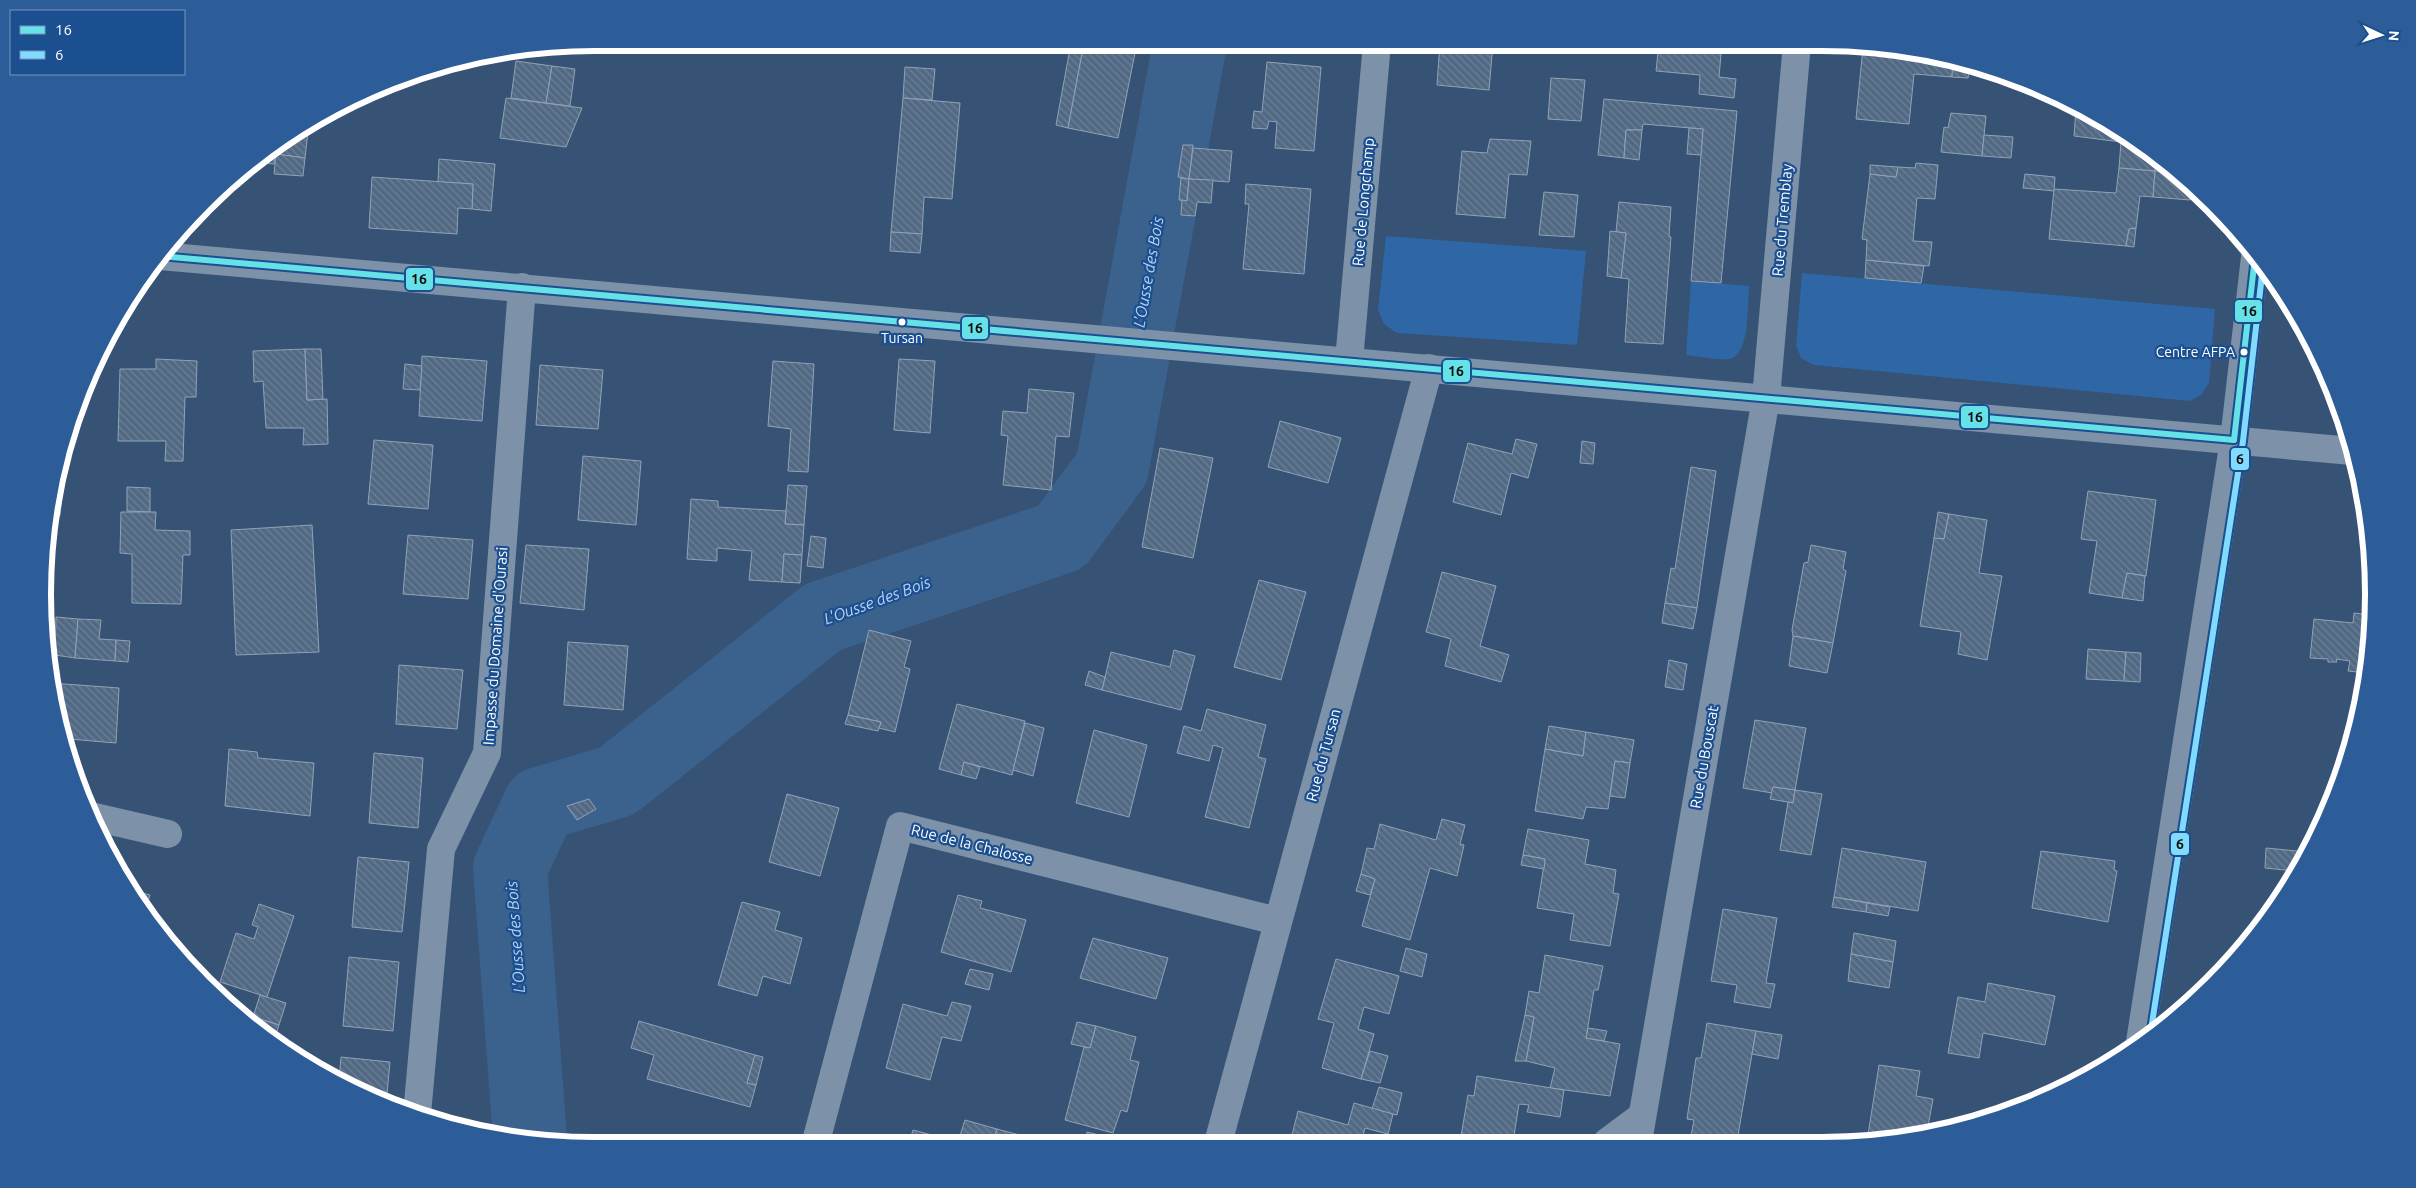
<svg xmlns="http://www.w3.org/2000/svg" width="2416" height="1188" font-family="Ubuntu,sans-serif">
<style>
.grass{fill:#2f66a5}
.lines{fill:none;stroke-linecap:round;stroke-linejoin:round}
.river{stroke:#3b618d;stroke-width:74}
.building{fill:url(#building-back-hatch);stroke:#92a2b6}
.minor{stroke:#7d92a8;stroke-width:28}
.tertiary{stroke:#7d92a8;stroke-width:28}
.bus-1-casing{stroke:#1b4f8f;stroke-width:10}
.bus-2-casing{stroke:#1b4f8f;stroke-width:10}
.bus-1{stroke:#66e1e7;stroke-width:6}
.bus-2{stroke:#80dbff;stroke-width:6}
.bus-dot{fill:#fff;stroke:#1b4f8f;stroke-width:2}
.labels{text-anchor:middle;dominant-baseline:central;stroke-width:4.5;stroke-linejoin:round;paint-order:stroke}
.bus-label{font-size:14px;fill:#fff;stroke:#1b4f8f}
.street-label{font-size:15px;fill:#fff;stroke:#1b4f8f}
.water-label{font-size:16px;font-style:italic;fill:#b5d3f5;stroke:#1b4f8f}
.rim{fill:none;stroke:#fff;stroke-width:6}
.line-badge{stroke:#1b4f8f;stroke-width:2}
.pale-badge-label{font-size:14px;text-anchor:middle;font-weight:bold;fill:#111}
</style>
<defs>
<pattern id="building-back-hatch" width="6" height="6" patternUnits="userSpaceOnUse" patternTransform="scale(1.25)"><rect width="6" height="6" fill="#526984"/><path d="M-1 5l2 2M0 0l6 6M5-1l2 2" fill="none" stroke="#6c8096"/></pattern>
</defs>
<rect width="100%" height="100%" fill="#365274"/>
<g class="grass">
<polygon points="1386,236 1586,251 1577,345 1397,333 1384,324 1378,310"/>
<polygon points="1802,273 2215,309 2209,383 2201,395 2190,401 1814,365 1801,358 1796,346"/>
<path d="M1691 281 1749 286C1747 304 1751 353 1730 359 1720 361 1697 356 1686 355Z"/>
</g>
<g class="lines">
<polyline class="river" points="530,1139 510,868 540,804 617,781 823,617 1061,537 1112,468 1190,43"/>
</g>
<g class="building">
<polygon points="1071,43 1084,43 1068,128 1056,125"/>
<polygon points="1084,43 1137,43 1118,138 1068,128"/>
<polygon points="1440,43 1493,43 1489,90 1437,85"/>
<polygon points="1659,43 1722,43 1719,77 1736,79 1734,98 1699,94 1700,75 1656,71"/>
<polygon points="1863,47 1930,53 1953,60 1952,77 1914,74 1909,124 1856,119"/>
<polygon points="1953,60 1970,65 1968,78 1952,77"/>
<polygon points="516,61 552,66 546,103 511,98"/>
<polygon points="1267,62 1321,67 1314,151 1275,148 1277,122 1269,121 1267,129 1252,128 1254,111 1262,112"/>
<polygon points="552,66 575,69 570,106 546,103"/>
<polygon points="905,67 935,69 932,100 903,98"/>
<polygon points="1551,78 1585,80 1581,121 1548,119"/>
<polygon points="506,98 582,108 566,147 500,138"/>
<polygon points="903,98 960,103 952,199 924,197 922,234 891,232"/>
<polygon points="1604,99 1737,111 1721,283 1691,281 1703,129 1643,124 1642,130 1626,130 1624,158 1598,155"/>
<polygon points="2076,108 2129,136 2156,158 2155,171 2119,168 2121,142 2074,136"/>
<polygon points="1951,113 1986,116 1982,156 1941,152 1944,127 1948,128"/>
<polygon points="309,123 305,158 276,154 274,164 252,162"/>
<polygon points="1689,128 1703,129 1701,155 1687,154"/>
<polygon points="1626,130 1642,130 1639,160 1624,158"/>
<polygon points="1984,135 2013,137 2011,158 1982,156"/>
<polygon points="1490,139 1531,141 1527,175 1509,174 1505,218 1456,214 1462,151 1487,153"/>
<polygon points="1183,145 1193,145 1189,179 1178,177"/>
<polygon points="1193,148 1232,151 1229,182 1189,179"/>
<polygon points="276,154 305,158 303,176 274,174"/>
<polygon points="439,159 495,164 491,211 472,209 473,184 438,182"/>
<polygon points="1916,163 1938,165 1935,199 1917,198 1913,241 1932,242 1929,266 1866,260 1867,240 1862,239 1870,174 1896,177 1898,167 1915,168"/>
<polygon points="1870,165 1898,167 1896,177 1870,174"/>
<polygon points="2119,168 2155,171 2153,197 2140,196 2136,228 2129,229 2126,246 2049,239 2054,189 2116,193"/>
<polygon points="2155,171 2173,172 2191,187 2190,200 2153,197"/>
<polygon points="2025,174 2055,177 2054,191 2023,188"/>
<polygon points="372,177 473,184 472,209 458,208 457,234 369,228"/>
<polygon points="1181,178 1189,179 1187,201 1179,200"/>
<polygon points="1189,179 1213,180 1211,203 1197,202 1195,216 1181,215 1182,200 1187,201"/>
<polygon points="1246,184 1311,189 1304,274 1243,269 1249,204 1245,204"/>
<polygon points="1544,192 1578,195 1574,237 1539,235"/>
<polygon points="1619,202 1671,207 1669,236 1671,237 1663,344 1625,342 1629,279 1621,278 1626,233 1616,232"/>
<polygon points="2136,228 2134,247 2126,246 2129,229"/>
<polygon points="1610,231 1626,233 1621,278 1607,276"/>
<polygon points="891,232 922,234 920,253 890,251"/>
<polygon points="1866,260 1924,266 1921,283 1865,278"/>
<polygon points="305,349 307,400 327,399 328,444 303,445 304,428 266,428 263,381 254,382 253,351"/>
<polygon points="305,349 321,349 323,399 307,400"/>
<polygon points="422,356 487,361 482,421 419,416"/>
<polygon points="156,359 197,361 196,397 185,397 183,461 165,461 166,441 118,441 120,369 156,369"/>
<polygon points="899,359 935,361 930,433 894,430"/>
<polygon points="773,361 814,364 808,472 788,471 791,429 768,426"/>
<polygon points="405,364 422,366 420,390 403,389"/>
<polygon points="540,365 603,370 598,429 536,425"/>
<polygon points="1029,389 1074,393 1069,437 1056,436 1051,490 1003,485 1008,436 1001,435 1003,411 1027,413"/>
<polygon points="1280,421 1341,438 1328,483 1268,467"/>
<polygon points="68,438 60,516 50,515 53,486"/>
<polygon points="1516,439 1537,444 1528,478 1511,473 1501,515 1453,502 1468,443 1512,454"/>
<polygon points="374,440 433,445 428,509 368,504"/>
<polygon points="1582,441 1595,443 1593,464 1580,463"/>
<polygon points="1160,448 1213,458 1193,558 1142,547"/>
<polygon points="583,456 641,461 636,525 578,520"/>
<polygon points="1691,467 1716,471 1697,608 1665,603 1671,568 1675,569"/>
<polygon points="788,485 807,486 804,525 785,524"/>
<polygon points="127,487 150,488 150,512 127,511"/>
<polygon points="2088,491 2156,500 2146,576 2127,573 2122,598 2089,593 2097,541 2081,539"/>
<polygon points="691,499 718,501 718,507 786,511 785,524 804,525 802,555 784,554 782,582 749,580 752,551 717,548 717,561 687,559"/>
<polygon points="121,512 156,512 155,530 190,531 190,555 183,555 181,604 132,603 132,554 120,553"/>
<polygon points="1938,512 1949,514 1944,539 1934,538"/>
<polygon points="1949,514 1987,520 1979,573 2002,576 1987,660 1958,654 1961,632 1920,626 1934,538 1944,539"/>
<polygon points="312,525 319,652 236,655 231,530"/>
<polygon points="408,535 473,540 468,599 403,594"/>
<polygon points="811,536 826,538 823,568 807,566"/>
<polygon points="526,545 589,549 584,610 520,603"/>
<polygon points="1811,545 1846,552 1843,569 1846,571 1833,643 1793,636 1792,630 1804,563 1808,562"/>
<polygon points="784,554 802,555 800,583 782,582"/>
<polygon points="1442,572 1496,586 1480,646 1509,655 1501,682 1445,666 1451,639 1426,632"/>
<polygon points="2127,573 2145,576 2143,601 2122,598"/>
<polygon points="1259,580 1306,592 1281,680 1234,667"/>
<polygon points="1665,603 1697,608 1693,629 1662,623"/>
<polygon points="2354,613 2371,615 2366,673 2348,671 2350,661 2336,659 2337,662 2328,662 2328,659 2310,658 2314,619 2353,623"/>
<polygon points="56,617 78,619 75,658 55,655"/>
<polygon points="78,619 101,620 99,639 116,640 115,661 75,658"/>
<polygon points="869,630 911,641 904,667 910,669 895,732 879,728 881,722 848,715"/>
<polygon points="1793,636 1833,643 1827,673 1789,666"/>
<polygon points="116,640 130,641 128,662 115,661"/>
<polygon points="568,642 628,646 623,710 564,705"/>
<polygon points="2088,649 2126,652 2124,681 2086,679"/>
<polygon points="1174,650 1195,656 1181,710 1102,690 1111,652 1170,667"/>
<polygon points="2126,652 2141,653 2140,682 2124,681"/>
<polygon points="1669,660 1687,664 1683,690 1665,687"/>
<polygon points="399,665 463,670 457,729 396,724"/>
<polygon points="1089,671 1105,677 1102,690 1085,685"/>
<polygon points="51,683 119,688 116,743 69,739 70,728 62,728"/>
<polygon points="957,704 1025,721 1012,775 964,762 961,775 939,769"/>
<polygon points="1207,709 1266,725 1258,757 1266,759 1249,828 1205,817 1223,748 1213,745 1209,761 1177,753 1184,726 1201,731"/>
<polygon points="848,715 881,722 878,731 845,724"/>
<polygon points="1755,720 1806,728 1795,790 1773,787 1772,793 1743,788"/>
<polygon points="1025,723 1044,728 1033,776 1013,770"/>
<polygon points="1549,726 1586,732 1583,756 1545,749"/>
<polygon points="1094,730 1147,745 1129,817 1076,803"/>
<polygon points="1586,732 1634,740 1630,763 1615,761 1608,809 1586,807 1583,819 1535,811 1545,749 1583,756"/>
<polygon points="229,749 257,752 258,758 314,763 310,816 225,806"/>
<polygon points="374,753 423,758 418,828 369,823"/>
<polygon points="1615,761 1630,763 1625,798 1610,796"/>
<polygon points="964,762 980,767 976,779 961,775"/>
<polygon points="1773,787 1795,790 1793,803 1770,799"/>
<polygon points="1795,790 1822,794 1811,855 1780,850 1788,802 1793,803"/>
<polygon points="787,794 839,808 820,876 769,862"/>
<polygon points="589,799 596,809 577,820 567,806"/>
<polygon points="1442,819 1465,825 1460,844 1464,845 1457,876 1430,868 1410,940 1362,926 1375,879 1361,874 1367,848 1374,849 1380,824 1436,840"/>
<polygon points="1528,829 1589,840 1585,864 1616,870 1613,893 1619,894 1610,946 1570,940 1574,914 1537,908 1545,859 1523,855"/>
<polygon points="1842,848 1926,862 1918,911 1834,897"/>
<polygon points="2266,848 2297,851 2296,866 2294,871 2265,868"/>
<polygon points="2041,851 2115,861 2114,870 2117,871 2108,922 2032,908"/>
<polygon points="1523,855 1545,859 1544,869 1521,865"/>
<polygon points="358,857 409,862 402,932 352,927"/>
<polygon points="1361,874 1375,879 1370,895 1356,891"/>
<polygon points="131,890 150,895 145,911"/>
<polygon points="958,895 982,901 980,908 1026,920 1011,972 941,952"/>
<polygon points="1834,897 1867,903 1866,912 1832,907"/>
<polygon points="742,902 780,912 775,930 802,938 790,984 763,976 757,996 718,985"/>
<polygon points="1867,903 1890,907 1888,916 1866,912"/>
<polygon points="259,904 294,916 267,997 220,982 236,933 254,939 258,927 252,925"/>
<polygon points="1723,909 1777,918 1766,983 1775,984 1770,1008 1734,1002 1737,985 1711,981"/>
<polygon points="1854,933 1896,941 1893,962 1851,954"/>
<polygon points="1093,938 1168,958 1156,999 1080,978"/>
<polygon points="1406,948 1427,954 1422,977 1400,971"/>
<polygon points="1851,954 1893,962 1889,988 1848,981"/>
<polygon points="1545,955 1603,966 1598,990 1594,990 1586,1038 1620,1044 1610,1096 1550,1088 1555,1068 1526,1061 1534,1017 1525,1015 1529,991 1539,993"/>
<polygon points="349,957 399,962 393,1031 343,1026"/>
<polygon points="1336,959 1399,976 1389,1014 1364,1007 1358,1029 1374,1034 1361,1079 1322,1068 1334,1023 1318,1019"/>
<polygon points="970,969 993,974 989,990 965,984"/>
<polygon points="1988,983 2055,996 2045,1045 1983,1033 1979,1058 1948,1053 1958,997 1985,1002"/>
<polygon points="260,995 286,1003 279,1025 253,1017"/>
<polygon points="952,1002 971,1006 961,1041 942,1037 930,1080 886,1068 903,1004 947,1016"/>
<polygon points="1525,1015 1534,1017 1526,1061 1515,1061"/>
<polygon points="253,1017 279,1025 276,1034 257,1027 251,1023"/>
<polygon points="639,1021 755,1055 747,1083 756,1085 750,1107 647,1079 654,1055 631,1048"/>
<polygon points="1077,1022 1096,1026 1090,1048 1071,1044"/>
<polygon points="1707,1023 1756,1031 1737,1141 1690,1141 1694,1120 1687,1119 1696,1058 1701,1058"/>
<polygon points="1096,1026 1136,1037 1130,1060 1139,1062 1127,1112 1121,1110 1113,1133 1065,1120 1084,1047 1090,1048"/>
<polygon points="1588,1028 1607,1031 1604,1041 1586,1038"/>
<polygon points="1756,1031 1782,1035 1778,1059 1752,1054"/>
<polygon points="1370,1051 1388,1056 1380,1083 1361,1079"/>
<polygon points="755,1055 763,1057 756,1085 747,1083"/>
<polygon points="341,1057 390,1062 386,1104 339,1080"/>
<polygon points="1879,1065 1920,1071 1916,1096 1933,1099 1927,1132 1894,1141 1867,1141"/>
<polygon points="1477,1076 1564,1090 1560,1117 1527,1112 1529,1105 1519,1104 1513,1142 1460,1142 1468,1095 1474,1096"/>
<polygon points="1379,1087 1402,1093 1397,1115 1372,1109"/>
<polygon points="1354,1103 1393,1114 1388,1134 1365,1128 1361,1143 1290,1143 1298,1111 1348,1125"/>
<polygon points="965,1120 997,1129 993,1144 909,1144 913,1130 958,1142"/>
<polygon points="997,1129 1053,1144 993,1144"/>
<polygon points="1087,1132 1103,1136 1101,1144 1085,1144"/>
<polygon points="662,1136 695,1145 659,1145"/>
</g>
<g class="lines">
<g class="minor">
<polyline points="1349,361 1377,43"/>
<polyline points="2234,440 2255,257"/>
<polyline points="90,816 168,834"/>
<polyline points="417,1114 441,849 487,753 522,287"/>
<polyline points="1607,1142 1642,1116"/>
<polyline points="1638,1142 1766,398 1797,43"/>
<polyline points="1218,1143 1429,368"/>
<polyline points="815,1145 900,826 1277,921"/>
</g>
<g class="tertiary">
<polyline points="160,256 2352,451"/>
<polyline points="2140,1042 2234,440"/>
</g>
<g class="bus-1-casing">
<g id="bus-1">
<polyline points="160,256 2234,440"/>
<polyline points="2234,440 2255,257"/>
</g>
</g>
<g class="bus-2-casing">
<polyline id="bus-2" points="2150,1036 2243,441 2263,266"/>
</g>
<use href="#bus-1" class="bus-1"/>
<use href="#bus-2" class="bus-2"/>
</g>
<g class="bus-dot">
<circle cx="902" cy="322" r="4.5"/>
<circle cx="2244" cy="352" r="4.5"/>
</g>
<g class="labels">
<g class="bus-label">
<text x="902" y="338">Tursan</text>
<text x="2235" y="352" text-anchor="end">Centre AFPA</text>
</g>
<g class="street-label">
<text transform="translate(1363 202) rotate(-85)">Rue de Longchamp</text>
<text transform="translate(1782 220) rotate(-85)">Rue du Tremblay</text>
<text transform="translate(495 646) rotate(-86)">Impasse du Domaine d'Ourasi</text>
<text transform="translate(1323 755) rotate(-75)">Rue du Tursan</text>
<text transform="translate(1704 757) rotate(-80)">Rue du Bouscat</text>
<text transform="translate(972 844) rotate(14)">Rue de la Chalosse</text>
</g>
<g class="water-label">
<text transform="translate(1148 272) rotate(-80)">L'Ousse des Bois</text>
<text transform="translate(877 600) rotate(-20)">L'Ousse des Bois</text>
<text transform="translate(515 937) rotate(-94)">L'Ousse des Bois</text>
</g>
</g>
<path d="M0 0H2416V1188H0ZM594 51H1822A543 543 0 0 1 2365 594V594A543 543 0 0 1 1822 1137H594A543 543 0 0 1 51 594V594A543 543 0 0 1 594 51Z" fill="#2d5d98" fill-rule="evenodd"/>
<path class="rim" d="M594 51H1822A543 543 0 0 1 2365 594V594A543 543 0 0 1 1822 1137H594A543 543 0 0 1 51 594V594A543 543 0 0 1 594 51Z"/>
<g class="line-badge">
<rect x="405" y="267" width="29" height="24" rx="5" fill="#66e1e7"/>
<rect x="2234" y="299" width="29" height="24" rx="5" fill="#66e1e7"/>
<rect x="961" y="316" width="28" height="24" rx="5" fill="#66e1e7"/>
<rect x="1442" y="359" width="29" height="24" rx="5" fill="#66e1e7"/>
<rect x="1960" y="405" width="29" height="24" rx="5" fill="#66e1e7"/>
<rect x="2230" y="447" width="20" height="24" rx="5" fill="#80dbff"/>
<rect x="2170" y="832" width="20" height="24" rx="5" fill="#80dbff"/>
</g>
<g class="pale-badge-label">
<text x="419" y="284">16</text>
<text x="2249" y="316">16</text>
<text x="975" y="333">16</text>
<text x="1456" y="376">16</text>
<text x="1975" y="422">16</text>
<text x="2240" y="464">6</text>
<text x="2180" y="849">6</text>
</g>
<rect x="10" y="10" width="175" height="65" fill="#1b4f8f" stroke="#7695bc"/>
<rect x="20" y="26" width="25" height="8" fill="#66e1e7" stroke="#7695bc"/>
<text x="55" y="35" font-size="15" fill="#ffffff">16</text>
<rect x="20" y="51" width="25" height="8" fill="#80dbff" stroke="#7695bc"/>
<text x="55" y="60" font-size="15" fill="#ffffff">6</text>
<g transform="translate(2381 35) rotate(94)" stroke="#1b4f8f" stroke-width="4" paint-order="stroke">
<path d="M0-4L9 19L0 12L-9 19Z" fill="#ffffff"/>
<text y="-8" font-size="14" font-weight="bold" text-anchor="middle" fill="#ffffff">N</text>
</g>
</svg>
